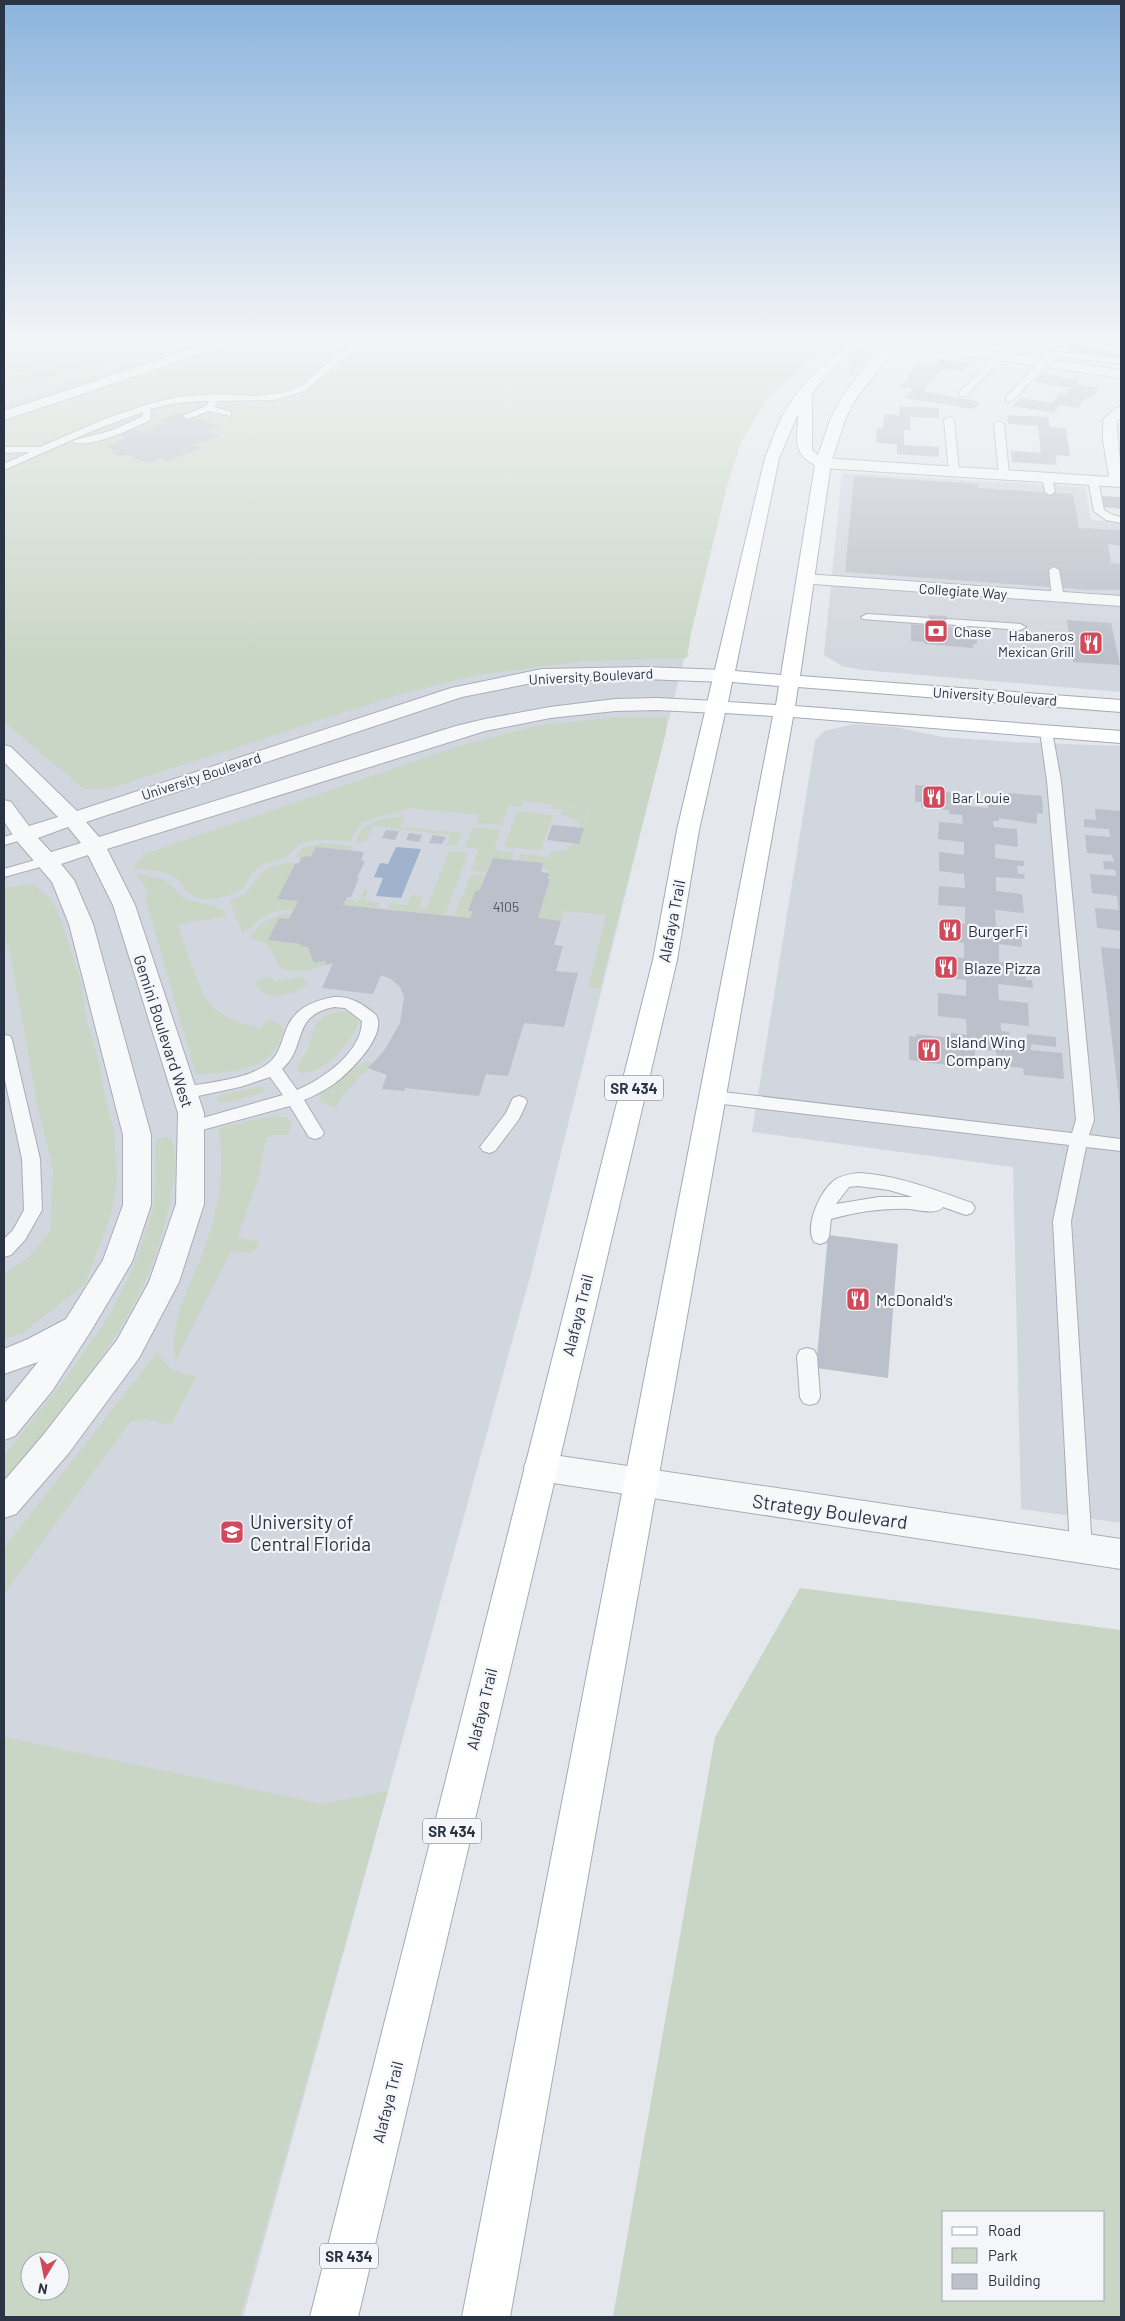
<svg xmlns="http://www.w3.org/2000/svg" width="1125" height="2321" font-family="Barlow,sans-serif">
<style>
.built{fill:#d2d6de;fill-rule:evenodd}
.green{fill:#c9d6c5;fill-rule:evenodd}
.water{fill:#9fb4cc}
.building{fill:#bbc0ca}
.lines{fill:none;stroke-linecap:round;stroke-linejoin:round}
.lane-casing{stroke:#a9aeb7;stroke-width:2}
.street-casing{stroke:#a9aeb7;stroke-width:2}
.primary-casing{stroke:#a3abb8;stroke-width:2}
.lane{fill:#f7f8fa;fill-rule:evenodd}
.street{fill:#f7f8fa;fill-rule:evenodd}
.primary{fill:#fff;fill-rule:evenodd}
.labels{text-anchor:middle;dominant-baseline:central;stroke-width:4.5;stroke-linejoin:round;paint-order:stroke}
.far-street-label{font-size:14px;fill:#2b3445;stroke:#f4f6f9}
.far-poi-label{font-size:14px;fill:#2b3445;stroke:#f4f6f9;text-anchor:start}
.number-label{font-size:14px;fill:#4f5766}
.shield{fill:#f4f6f9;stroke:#676e7b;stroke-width:1}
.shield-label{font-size:15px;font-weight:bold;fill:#2b3445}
.street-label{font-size:16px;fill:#2b3445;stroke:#f4f6f9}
.poi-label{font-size:16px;fill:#2b3445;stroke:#f4f6f9;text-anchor:start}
.near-street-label{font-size:19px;fill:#2b3445;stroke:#f4f6f9}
.near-poi-label{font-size:19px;fill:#2b3445;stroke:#f4f6f9;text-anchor:start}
</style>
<rect width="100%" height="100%" fill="#e4e7ec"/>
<g class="built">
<path d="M4 337H831L804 360 766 400 741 442 727 486 531 1273 243 2317H4ZM30 2261H60V2291H30Z"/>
<polygon points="842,473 1085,487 1091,520 1121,522 1121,692 862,670 842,666 824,655"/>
<polygon points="854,724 895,727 942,737 1012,742 1121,746 1121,1523 1021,1509 1013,1167 752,1132 815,741 824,731"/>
</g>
<g class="green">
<polygon points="4,337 176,337 143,347 89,355 4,375"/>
<polygon points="210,337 227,337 4,411 4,404"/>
<polygon points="255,337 833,337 766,400 741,442 727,486 691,633 687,658 585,661 477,675 401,694 124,784 104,789 84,789 4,722 4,422"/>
<polygon points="872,337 875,337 869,358 849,379 849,356"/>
<polygon points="138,350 139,350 4,394 4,378 95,356"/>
<path d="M616 717H666V732L600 988 588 987 606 915 564 911 561 921 538 918 550 880 548 879 550 870 542 869 543 863 518 861 520 854 549 857 550 852 566 850 574 843H579L589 808 524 801 522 807 508 806 502 825 476 823 479 815 410 808 362 822 350 841 313 840 299 845 284 858 265 863 252 873 242 890C228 897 203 905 189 893 183 888 181 880 173 876 162 870 146 870 134 868L136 863 143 859 142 855 456 747 535 726Z"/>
<polygon points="552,805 588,808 582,828 575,819 562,815 563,810 551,809"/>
<polygon points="517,811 553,815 541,850 504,847"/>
<path d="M398 817H405L400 827 462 833 456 846 447 845 450 835 373 826 365 842 356 841C364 822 378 819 398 817Z"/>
<polygon points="473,827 501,830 494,850 514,853 511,860 493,858 486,872 471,871 479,849 465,847"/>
<polygon points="322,843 353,846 350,851 303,857 301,859 295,857 303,848"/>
<polygon points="449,851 468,853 445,915 388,909 390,903 407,905 411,895 423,896 418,908 424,909 427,907"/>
<path d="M299 863 277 899 298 901 293 910C270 908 259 920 243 934L230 903 231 900C252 893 248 887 261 874 270 864 286 863 299 863Z"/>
<path d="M136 874 165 880 185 899 214 906 225 911 226 916 178 925C186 946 199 997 215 1009 228 1020 245 1024 261 1028L269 1019 278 1023 284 1030C281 1041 275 1053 265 1060 247 1072 217 1073 196 1075L145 897 148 891Z"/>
<polygon points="471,874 484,875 479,891 475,891 468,910 473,911 470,918 454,916"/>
<polygon points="33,884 52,900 63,926 81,982 87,1021 100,1067 106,1103 114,1131 117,1181 111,1214 85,1284 23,1333 4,1339 4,1274 29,1257 50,1231 53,1171 37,1103 9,947 4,939 4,888"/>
<polygon points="364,889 368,890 364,901 380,903 377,908 343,905 347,897 358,903"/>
<path d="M292 914 289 919 279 918 268 940 301 944 300 946 308 947 314 963 325 961 326 965C314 969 288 977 278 965 276 962 275 957 273 954 269 942 260 941 249 938 259 923 273 914 292 914Z"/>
<path d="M272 977 275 982 301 977 308 984C295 996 263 1004 254 981Z"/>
<path d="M346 1012 353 1015 359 1021C353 1043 322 1075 299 1073L297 1065C322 1040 302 1012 346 1012Z"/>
<polygon points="366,1061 373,1063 342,1096 337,1107 330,1106 320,1101 321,1093"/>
<polygon points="258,1087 264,1087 263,1093 223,1103 217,1100 220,1095"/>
<path d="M273 1116 288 1118 292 1125 287 1135H273L266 1139 258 1179 237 1238 256 1241 259 1244 257 1249 247 1253 231 1251 175 1362C169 1319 189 1290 203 1252 217 1214 227 1170 218 1131L226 1126Z"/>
<path d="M165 1137 170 1138C179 1151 175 1174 172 1190 154 1308 78 1392 4 1481V1456L65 1379 109 1316 134 1266 152 1214 156 1184 155 1142 156 1140Z"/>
<path d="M158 1351C166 1371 178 1373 196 1376L171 1425 146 1419 130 1422 4 1594V1548Z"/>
<path d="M800 1588 1121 1630V2317H613L715 1737ZM944 2212H1104V2300H944Z"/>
<path d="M4 1737 322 1804 388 1791 240 2317H4ZM30 2261H60V2291H30Z"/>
</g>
<polygon class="water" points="396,847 421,849 401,898 376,896 383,878 374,877 380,863 388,864"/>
<g class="building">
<polygon points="949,337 975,337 970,341"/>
<polygon points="1070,345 1121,352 1121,360 1065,353"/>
<polygon points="940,359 971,364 964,371 943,368 923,391 980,402 974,409 905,398 913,389 899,387 910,376 907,375 919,364 933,367"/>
<polygon points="1041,374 1079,380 1076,384 1100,388 1091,398 1086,398 1078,408 1060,405 1053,413 1013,406 1020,398 1052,403 1060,393 1066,394 1071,388 1034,382"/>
<polygon points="899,406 939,408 939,418 910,417 910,430 904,430 904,445 939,447 939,457 897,454 897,444 876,443 877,428 883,429 884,414 899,415"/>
<polygon points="179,413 220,426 207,431 220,435 193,445 201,448 168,461 161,458 148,463 125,454 121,456 112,453 117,451 105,447 127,438 107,431 121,425 142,432 166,422 159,420"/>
<polygon points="1007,415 1048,417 1050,427 1066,428 1070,456 1055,455 1057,465 1012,462 1011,451 1041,453 1038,426 1008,424"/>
<polygon points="854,476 978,484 978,488 1073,494 1079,528 1121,530 1121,546 1108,544 1111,563 1121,564 1121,590 1089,590 845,572"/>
<polygon points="1102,496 1121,497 1121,509 1104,507"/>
<polygon points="929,615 947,616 948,627 976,629 977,644 973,644 973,648 924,644 924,642 911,641 911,624 929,625"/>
<polygon points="1067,620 1111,623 1120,665 1073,662"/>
<polygon points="915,785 946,787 946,792 969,795 969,806 988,808 987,799 1008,800 1008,793 1042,796 1043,814 1037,813 1037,824 999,818 999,821 993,821 994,827 1017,829 1018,847 995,844 995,858 1024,861 1024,866 1017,866 1018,874 1024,874 1025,879 996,877 996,891 1022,894 1024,913 995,910 996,926 1021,928 1022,947 999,944 999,962 1031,965 1031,972 1025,971 1026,980 1032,980 1033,988 998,984 999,1000 1028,1003 1029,1026 1001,1023 1001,1031 1009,1032 1009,1037 995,1035 996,1039 1027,1042 1027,1034 1056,1037 1056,1047 1031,1044 1031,1050 1062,1053 1064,1079 1024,1075 1023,1068 997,1065 996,1051 975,1049 975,1063 947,1059 947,1065 909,1060 909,1036 916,1037 916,1034 951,1038 951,1033 967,1035 966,1019 938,1016 938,993 966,996 966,980 939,977 939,955 964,958 964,943 939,940 939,921 965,924 965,907 938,905 939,886 965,888 964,874 939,871 939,852 964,855 964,842 938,839 939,822 963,824 962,815 949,814 949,810 921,807 921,802 915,802"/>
<polygon points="1095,809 1121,811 1121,931 1097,928 1095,908 1119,910 1117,896 1092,893 1090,874 1116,876 1115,870 1104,869 1103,861 1114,862 1112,855 1087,853 1085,835 1110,837 1109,829 1084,827 1084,819 1096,820"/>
<polygon points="552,825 584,828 579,844 547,840"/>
<polygon points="386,830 399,831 395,840 382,838"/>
<polygon points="409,833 422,835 419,842 406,840"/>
<polygon points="433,835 446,837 442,844 429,843"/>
<polygon points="316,847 364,852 361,860 365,861 357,878 359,878 351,897 347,897 343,905 470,918 473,911 468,911 475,891 479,891 493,858 543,863 541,872 549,873 548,879 550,879 538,918 561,921 554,945 563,946 556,971 578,973 564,1027 524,1023 508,1076 486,1074 479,1096 405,1088 404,1091 382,1089 387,1075 368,1068 384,1051 400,1023 404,997 400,987 391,979 381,975 373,994 322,988 333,963 326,965 325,961 314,963 308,947 300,946 301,944 268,940 279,918 289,919 298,901 277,899 295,864 299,863 302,857 311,856"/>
<polygon points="1101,947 1121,949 1121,1108 1120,1108"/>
<polygon points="828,1235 898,1244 888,1378 816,1368"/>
</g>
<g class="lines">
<g class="lane-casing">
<g id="lane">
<path d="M366 337H375L338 362 305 391 274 400 218 401 214 407 231 412V416L209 411 188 419 183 416 206 406 209 401C189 401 170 403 151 409L150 420C137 427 85 451 72 441L110 431 142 417 143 412 92 431 4 470V464L30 452 4 453V447H40L107 418 152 403 178 397 216 394 258 396 287 392 303 385 332 359Z"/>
<polygon points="1050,351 1121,359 1121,364 1055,356 1012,401 1006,401 1006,397"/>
<polygon points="996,355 1003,357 966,396 960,396 960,392"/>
<polygon points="949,417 954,420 959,471 954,474 949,471 944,420"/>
<polygon points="999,421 1004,424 1009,474 1004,477 999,474 994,424"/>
<polygon points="1047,474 1052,477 1055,492 1050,495 1045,492 1042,477"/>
<polygon points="1093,477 1098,480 1104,510 1113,515 1121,517 1121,523 1106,520 1094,511 1088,480"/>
<polygon points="1054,567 1059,570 1064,598 1058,601 1052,598 1049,570"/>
<polygon points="867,614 929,618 935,621 929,624 863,619 861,617"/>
<polygon points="947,619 1020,624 1026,627 1020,630 943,624 941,622"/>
<polygon points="1046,727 1052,731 1061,781 1094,1120 1089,1135 1121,1139 1121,1151 1086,1147 1071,1221 1092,1548 1089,1555 1081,1558 1073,1555 1070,1548 1053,1221 1069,1145 714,1103 708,1101 706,1097 708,1093 714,1091 1072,1133 1076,1120 1047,781 1040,731"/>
<polygon points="24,831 29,832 31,835 29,838 4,845 4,837"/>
<polygon points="46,857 51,858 53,861 51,864 4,877 4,869"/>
<path d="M334 997C351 996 363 1004 376 1015 388 1035 349 1073 334 1084 325 1090 314 1096 304 1100L324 1133 321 1137 315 1139 309 1137 290 1106 191 1133 185 1131 182 1127 185 1123 283 1095 270 1077 240 1087 184 1099 178 1097 176 1093 178 1089C207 1081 241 1082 266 1065 278 1057 280 1046 285 1033 292 1010 311 1001 334 997ZM334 1007 345 1008 362 1021C362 1052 323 1079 297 1090L282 1069C308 1046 290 1016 334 1007Z"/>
<polygon points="4,1035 10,1036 12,1040 40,1159 42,1210 25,1240 11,1255 4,1257 4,1239 13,1230 24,1210 22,1159 4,1075"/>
<polygon points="519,1096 525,1098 527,1102 519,1119 495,1151 489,1153 483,1151 480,1147 483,1143 506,1113 513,1098"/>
<path d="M858 1173C898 1175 935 1190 972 1203L975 1208 972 1213 966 1215 943 1207C937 1215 919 1210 909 1209 883 1208 856 1212 831 1219L829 1237 826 1242 820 1244 814 1242C804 1225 821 1189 836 1179 843 1175 851 1174 858 1173ZM858 1186 889 1190 913 1197H879L836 1204 849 1187Z"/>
<polygon points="807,1348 814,1350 817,1356 820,1397 817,1403 810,1405 803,1403 800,1397 797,1356 800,1350"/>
</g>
</g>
<g class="street-casing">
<g id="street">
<polygon points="227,337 244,337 243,340 4,420 4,411"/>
<polygon points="898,338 1121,370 1121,378 893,345 892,342"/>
<path d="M1121 407V418L1117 421C1117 443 1122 465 1121 487L823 468 815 463 823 458 1109 477 1103 440V420L1116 408Z"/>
<polygon points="805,574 1121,596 1121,606 799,583 796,579 799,575"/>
<path d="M644 667 725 670 732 672 734 676 732 680 725 682 644 679 542 681 462 697 86 822 99 837 456 726 485 719 550 707 615 699 657 698 717 701 724 703 727 707 724 711 717 713 657 710 615 711 550 718 485 731 107 849 135 905 204 1113V1204L179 1282 139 1358 68 1454 16 1514 4 1518V1481L44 1434 117 1340 149 1282 176 1204 178 1113 113 905 88 855 61 864 74 880 93 924 151 1135V1205L132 1262 89 1334 52 1391 15 1436 4 1440V1404L38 1362 4 1374V1349L28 1339 66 1319 103 1260 123 1205V1135L69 924 52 882 16 840 4 821V800L11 802 29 826 58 817 4 762V745L11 747 77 811 451 688 542 669ZM68 827 81 843 51 852 38 838Z"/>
<polygon points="540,1453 1121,1539 1121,1569 540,1481 528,1477 524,1467 528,1457"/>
</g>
</g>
<g class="primary-casing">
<path id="primary" d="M853 337H866L830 372 812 393V450L818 455C823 443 826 430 831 418 845 387 872 359 896 337H909L886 361 857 397 846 417 831 463 800 676 1121 700V712L798 687 795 706 1121 731V743L793 717 510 2317H462L773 716 725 713 699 830 677 960 358 2317H310L653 960 677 830 765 458C771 444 776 428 783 415 800 384 827 360 853 337ZM798 414C798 437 791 453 815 465L781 675 735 671 779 458ZM732 682 779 686 776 705 728 702Z"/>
</g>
<use href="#lane" class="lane"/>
<use href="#street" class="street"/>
<use href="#primary" class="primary"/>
</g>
<linearGradient id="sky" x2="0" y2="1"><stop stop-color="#8bb4dd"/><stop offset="0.51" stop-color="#f3f4f6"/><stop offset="1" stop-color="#f3f4f6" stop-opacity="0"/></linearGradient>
<rect width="1125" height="661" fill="url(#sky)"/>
<defs>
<g id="bank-square" transform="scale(1.25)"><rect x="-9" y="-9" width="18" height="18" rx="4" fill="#d1495b" stroke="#f4f6f9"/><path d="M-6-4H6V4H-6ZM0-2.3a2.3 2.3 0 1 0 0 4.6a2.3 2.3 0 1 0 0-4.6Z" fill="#fff"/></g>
<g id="restaurant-square" transform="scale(1.25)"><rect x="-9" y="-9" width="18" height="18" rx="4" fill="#d1495b" stroke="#f4f6f9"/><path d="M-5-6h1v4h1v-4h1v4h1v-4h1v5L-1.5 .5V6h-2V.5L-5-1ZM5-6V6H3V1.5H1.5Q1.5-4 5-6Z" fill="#fff"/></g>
<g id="university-square" transform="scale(1.25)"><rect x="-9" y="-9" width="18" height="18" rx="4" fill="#d1495b" stroke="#f4f6f9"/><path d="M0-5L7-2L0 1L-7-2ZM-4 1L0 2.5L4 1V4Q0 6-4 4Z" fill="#fff"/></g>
</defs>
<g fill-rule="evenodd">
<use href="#bank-square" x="936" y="631"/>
<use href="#restaurant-square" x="1091" y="643"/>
<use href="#restaurant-square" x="934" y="797"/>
<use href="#restaurant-square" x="950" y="930"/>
<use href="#restaurant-square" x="946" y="967"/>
<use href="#restaurant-square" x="929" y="1050"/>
<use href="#restaurant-square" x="858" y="1299"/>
<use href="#university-square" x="232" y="1532"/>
</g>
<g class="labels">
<g class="far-street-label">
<text transform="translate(963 591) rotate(4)">Collegiate Way</text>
<text transform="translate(591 676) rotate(-3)">University Boulevard</text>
<text transform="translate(995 696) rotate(4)">University Boulevard</text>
<text transform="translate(201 776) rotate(-18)">University Boulevard</text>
</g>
<g class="far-poi-label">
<text x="954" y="631">Chase</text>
<text x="1074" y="635" text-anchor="end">Habaneros<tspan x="1074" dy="16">Mexican Grill</tspan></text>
<text x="952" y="797">Bar Louie</text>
</g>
<g class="number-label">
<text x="506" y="906">4105</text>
</g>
<g class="shield">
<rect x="605" y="1075.5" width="58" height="25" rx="4"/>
<rect x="423" y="1818.5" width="58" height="25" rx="4"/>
<rect x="320" y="2243.5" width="58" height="25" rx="4"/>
</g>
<g class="shield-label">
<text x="634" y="1088">SR 434</text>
<text x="452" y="1831">SR 434</text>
<text x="349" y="2256">SR 434</text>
</g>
<g class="street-label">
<text transform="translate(671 921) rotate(-79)">Alafaya Trail</text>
<text transform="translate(164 1031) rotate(72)">Gemini Boulevard West</text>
<text transform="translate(577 1315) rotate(-76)">Alafaya Trail</text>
<text transform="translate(481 1709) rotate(-76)">Alafaya Trail</text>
<text transform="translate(387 2102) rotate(-76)">Alafaya Trail</text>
</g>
<g class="poi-label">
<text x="968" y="930">BurgerFi</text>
<text x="964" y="967">Blaze Pizza</text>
<text x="946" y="1041">Island Wing<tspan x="946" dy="18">Company</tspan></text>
<text x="876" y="1299">McDonald's</text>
</g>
<g class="near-street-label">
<text transform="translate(830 1511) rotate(8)">Strategy Boulevard</text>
</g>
<g class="near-poi-label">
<text x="250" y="1521">University of<tspan x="250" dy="22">Central Florida</tspan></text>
</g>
</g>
<rect width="1125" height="2321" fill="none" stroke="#2b3445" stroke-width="10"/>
<rect x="942" y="2211" width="162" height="90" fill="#f4f6f9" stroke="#a4a8b1"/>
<rect x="952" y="2227" width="25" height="8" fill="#ffffff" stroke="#a4a8b1"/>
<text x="988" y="2236" font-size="15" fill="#2b3445">Road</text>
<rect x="952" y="2248" width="25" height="15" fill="#c9d6c5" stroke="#a4a8b1"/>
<text x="988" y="2261" font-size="15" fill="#2b3445">Park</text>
<rect x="952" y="2274" width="25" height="15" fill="#bbc0ca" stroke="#a4a8b1"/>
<text x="988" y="2286" font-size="15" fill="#2b3445">Building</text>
<g transform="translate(45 2276) rotate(190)"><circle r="24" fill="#f4f6f9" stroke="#a4a8b1"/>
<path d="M0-4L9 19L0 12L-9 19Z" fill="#d1495b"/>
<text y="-8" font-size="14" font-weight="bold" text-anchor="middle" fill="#2b3445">N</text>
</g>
</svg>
